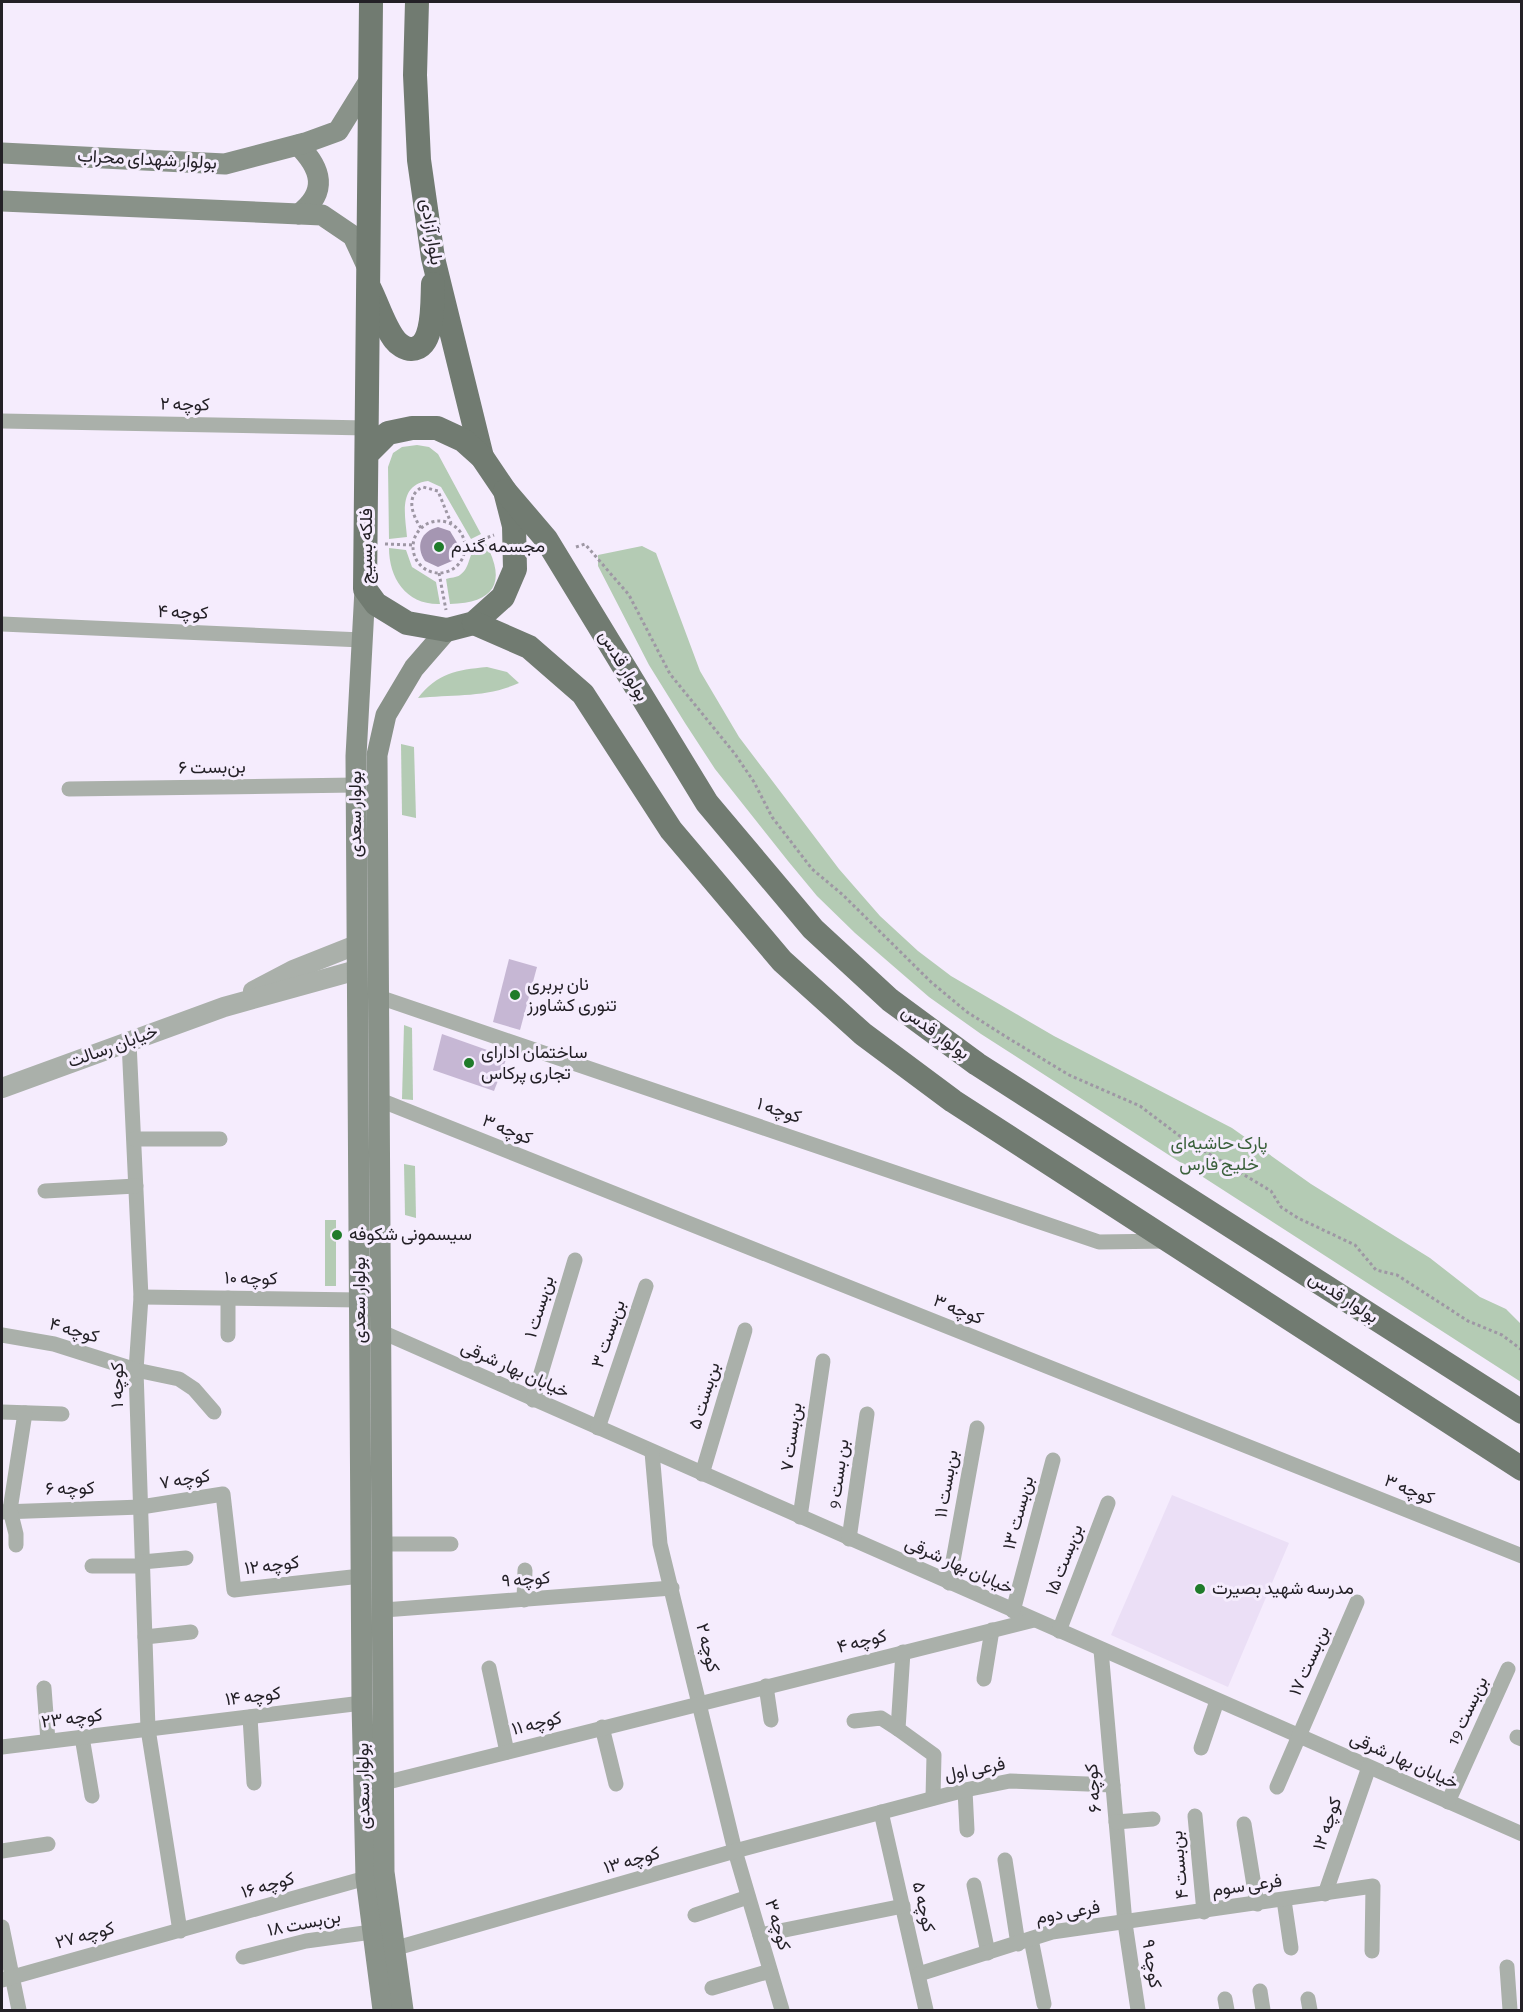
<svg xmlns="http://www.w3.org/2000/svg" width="1523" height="2012" font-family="'Alegreya Sans',Vazirmatn,sans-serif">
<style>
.built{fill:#ebdff6}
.green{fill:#b4cbb4}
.water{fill:#a596b2}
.building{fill:#c6b7d4}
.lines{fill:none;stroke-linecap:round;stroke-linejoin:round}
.path{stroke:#9e97a4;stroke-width:3;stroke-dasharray:3 3;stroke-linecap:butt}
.minor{stroke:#aab0aa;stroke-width:15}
.tertiary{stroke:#aab0aa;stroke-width:20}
.secondary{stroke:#899289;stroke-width:21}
.primary{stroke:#717b71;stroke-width:24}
.poi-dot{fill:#1f7b2a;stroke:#f5ecfd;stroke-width:2}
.labels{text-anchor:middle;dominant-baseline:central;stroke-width:6;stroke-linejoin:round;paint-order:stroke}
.street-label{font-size:18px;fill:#232026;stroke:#f5ecfd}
.poi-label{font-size:18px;fill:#232026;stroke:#f5ecfd;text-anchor:start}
.park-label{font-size:18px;fill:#3b613c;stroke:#f5ecfd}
</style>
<rect width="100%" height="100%" fill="#f5ecfd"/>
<polygon class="built" points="1172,1495 1289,1543 1228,1687 1111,1635"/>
<g class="green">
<path d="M417 445 429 447 438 454 481 534 471 539 441 487 428 481C398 485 405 514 407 537L389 539 388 467 393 453 402 447Z"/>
<path d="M486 544C507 583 494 603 450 604L446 579C451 577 456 578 460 575 474 565 465 547 486 544Z"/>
<polygon points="642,546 656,553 700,671 739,737 839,869 880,916 918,951 951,976 1054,1036 1232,1128 1311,1184 1430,1258 1480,1297 1506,1309 1521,1324 1521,1382 981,1034 929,997 855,933 817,896 788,861 715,769 685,723 649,665 598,566 598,555"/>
<path d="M389 548 406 550 412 567 436 582 440 604C406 605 389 578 389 548Z"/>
<path d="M487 667 507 672 519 683C486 698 453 694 418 698 438 673 456 670 487 667Z"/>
<polygon points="401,744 414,747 416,818 402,815"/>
<polygon points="404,1025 412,1028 413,1100 402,1099"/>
<polygon points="404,1164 415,1166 416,1218 405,1215"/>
<rect x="325" y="1220" width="11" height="66"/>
</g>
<path class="water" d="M438 527 450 531 459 546 452 561 438 567 425 561C415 546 421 531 438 527Z"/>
<g class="building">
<polygon points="509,959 537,967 520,1030 493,1022"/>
<polygon points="442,1034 507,1057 494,1091 433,1070"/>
</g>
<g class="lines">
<g class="path">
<circle cx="439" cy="547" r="26"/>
<path d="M421 528C412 515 405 495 423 487L438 491 451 523"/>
<polyline points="385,544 413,545"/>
<polyline points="465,546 494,535"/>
<polyline points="576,547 585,544 629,595 670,674 735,754 754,782 772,817 812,869 843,895 931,982 967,1012 1008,1038 1069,1075 1140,1106 1181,1137 1271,1191 1281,1207 1298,1218 1355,1245 1376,1270 1397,1275 1468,1321 1502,1335 1522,1350"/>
<polyline points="439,573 446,610"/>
</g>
<g class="minor">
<polyline points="2,421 367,428"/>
<polyline points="2,624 362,640"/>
<polyline points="69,789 356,785"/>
<polyline points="379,997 1099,1242 1169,1241"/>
<polyline points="129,1042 141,1297 136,1370 148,1729 180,1931"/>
<polyline points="380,1100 1522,1556"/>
<polyline points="135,1139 220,1139"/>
<polyline points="45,1191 136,1186"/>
<polyline points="141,1297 360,1300"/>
<polyline points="228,1298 228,1335"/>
<polyline points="382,1332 1522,1834"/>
<polyline points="2,1335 54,1344 136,1370 179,1379 194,1389 214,1412"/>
<polyline points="533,1400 575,1260"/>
<polyline points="2,1412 62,1414"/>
<polyline points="598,1428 646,1286"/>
<polyline points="652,1452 660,1544 735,1851 782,2010"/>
<polyline points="702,1474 745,1330"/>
<polyline points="2,1512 141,1507 223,1494 234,1590 361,1576"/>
<polyline points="800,1517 823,1361"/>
<polyline points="849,1539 867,1414"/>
<polyline points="383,1544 451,1544"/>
<polyline points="16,1545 16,1534 10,1510 25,1413"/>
<polyline points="142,1562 186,1558"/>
<polyline points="92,1566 142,1566"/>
<polyline points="949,1583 977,1428"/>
<polyline points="524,1600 525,1570"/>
<polyline points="384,1610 672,1588"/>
<polyline points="1013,1611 1053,1460"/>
<polyline points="1059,1631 1108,1503"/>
<polyline points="145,1637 191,1632"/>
<polyline points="1101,1650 1125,1923 1138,2010"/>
<polyline points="903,1652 898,1729 934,1755 933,1798"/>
<polyline points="489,1668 507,1752"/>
<polyline points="984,1679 992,1630"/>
<polyline points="766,1686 771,1720"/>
<polyline points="44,1688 48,1741"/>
<polyline points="250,1717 254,1783"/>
<polyline points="854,1721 881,1718 898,1729"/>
<polyline points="602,1727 616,1784"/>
<polyline points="82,1737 92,1796"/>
<polyline points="1517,1737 1522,1739"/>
<polyline points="2,1747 362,1703"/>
<polyline points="1201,1748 1217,1701"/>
<polyline points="384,1783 1034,1620"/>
<polyline points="1277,1787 1357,1602"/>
<polyline points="965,1790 967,1830"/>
<polyline points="1448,1802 1508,1669"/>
<polyline points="881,1812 926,2010"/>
<polyline points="1195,1816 1204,1912"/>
<polyline points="1116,1822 1153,1819"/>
<polyline points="1244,1824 1257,1904"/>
<polyline points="2,1851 48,1844"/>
<polyline points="1005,1860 1018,1944"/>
<polyline points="974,1885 988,1953"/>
<polyline points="1325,1894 1369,1767"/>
<polyline points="1284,1900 1291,1948"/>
<polyline points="695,1915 748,1897"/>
<polyline points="2,1927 19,2010"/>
<polyline points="760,1935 903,1906"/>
<polyline points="1031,1939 1044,2004"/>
<polyline points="393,1949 735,1851 965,1790 1010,1781 1113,1785"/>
<polyline points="243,1957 306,1941 372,1932"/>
<polyline points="1507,1967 1510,2010"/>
<polyline points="919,1974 1052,1932 1373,1886 1372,1951"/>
<polyline points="2,1980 366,1878"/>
<polyline points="712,1988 770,1971"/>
<polyline points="1260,1991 1263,2010"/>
<polyline points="1225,1999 1227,2010"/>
<polyline points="1308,1999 1310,2010"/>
</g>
<g class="tertiary">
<polyline points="253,991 293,970 356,945"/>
<polyline points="2,1088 224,1007 357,970"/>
</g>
<g class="secondary">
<path d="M298 145C322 169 328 192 299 214"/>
<polyline points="2,153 225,164 305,143 338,131 369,81"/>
<polyline points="2,201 322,215 353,236 366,264"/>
<polyline points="365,589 356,756 362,1703 366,1878 383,2010"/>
<polyline points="403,2010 384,1872 377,755 386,715 414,668 447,630"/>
</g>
<g class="primary">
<polyline points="417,2 415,75 419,160 433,258 482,457"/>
<path d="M370 289C378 305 384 326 395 340 398 344 405 349 411 349 435 350 432 300 433 284"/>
<polyline points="367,454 388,433 412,428 437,428 463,440 482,457 505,491 514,526 515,569 503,597 474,623 447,630 407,623 376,604 365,589 371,2"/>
<polyline points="505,491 546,539 707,803 813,929 890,1000 977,1064 1522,1412"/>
<polyline points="474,623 529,647 583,694 671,830 782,961 863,1034 953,1101 1522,1469"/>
</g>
</g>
<g class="poi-dot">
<circle cx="439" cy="547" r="6"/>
<circle cx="515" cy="995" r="6"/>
<circle cx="469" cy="1063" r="6"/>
<circle cx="337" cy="1235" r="6"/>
<circle cx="1200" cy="1589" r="6"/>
</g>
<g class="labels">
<g class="street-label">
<text transform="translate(147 160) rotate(3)">بولوار شهدای محراب</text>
<text transform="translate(431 232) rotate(81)">بلوار آزادی</text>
<text transform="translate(185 405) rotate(1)">کوچه ۲</text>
<text transform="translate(367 546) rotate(-90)">فلکه بسیج</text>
<text transform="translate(183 613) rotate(2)">کوچه ۴</text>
<text transform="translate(623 666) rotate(59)">بولوار قدس</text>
<text transform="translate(212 768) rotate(-1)">بن‌بست ۶</text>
<text transform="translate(356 814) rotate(-90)">بولوار سعدی</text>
<text transform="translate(935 1033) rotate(36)">بولوار قدس</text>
<text transform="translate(113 1047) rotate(-20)">خیابان رسالت</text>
<text transform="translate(779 1111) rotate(19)">کوچه ۱</text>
<text transform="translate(507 1130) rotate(22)">کوچه ۳</text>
<text transform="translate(251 1279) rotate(1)">کوچه ۱۰</text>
<text transform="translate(1343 1298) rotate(33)">بولوار قدس</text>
<text transform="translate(360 1300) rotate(-90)">بولوار سعدی</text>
<text transform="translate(540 1307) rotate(-73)">بن‌بست ۱</text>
<text transform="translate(958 1310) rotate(22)">کوچه ۳</text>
<text transform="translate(74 1331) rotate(16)">کوچه ۴</text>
<text transform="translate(609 1334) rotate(-71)">بن‌بست ۳</text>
<text transform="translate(515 1370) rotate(24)">خیابان بهار شرقی</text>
<text transform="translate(118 1385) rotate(-90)">کوچه ۱</text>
<text transform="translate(705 1396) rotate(-73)">بن‌بست ۵</text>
<text transform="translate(792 1437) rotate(-82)">بن‌بست ۷</text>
<text transform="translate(839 1474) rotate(-82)">بن بست 9</text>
<text transform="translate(185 1480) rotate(-9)">کوچه ۷</text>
<text transform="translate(947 1484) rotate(-80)">بن‌بست ۱۱</text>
<text transform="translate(70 1489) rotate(-1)">کوچه ۶</text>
<text transform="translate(1409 1490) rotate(22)">کوچه ۳</text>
<text transform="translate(1019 1513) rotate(-75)">بن‌بست ۱۳</text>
<text transform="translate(1065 1560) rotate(-69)">بن‌بست ۱۵</text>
<text transform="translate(272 1566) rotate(-7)">کوچه ۱۲</text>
<text transform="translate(959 1566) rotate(24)">خیابان بهار شرقی</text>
<text transform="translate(526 1580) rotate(-4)">کوچه ۹</text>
<text transform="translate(862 1642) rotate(-14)">کوچه ۴</text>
<text transform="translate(707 1648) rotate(76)">کوچه ۲</text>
<text transform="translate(1310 1661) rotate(-66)">بن‌بست ۱۷</text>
<text transform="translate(253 1697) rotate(-7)">کوچه ۱۴</text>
<text transform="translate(1468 1711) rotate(-65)">بن‌بست 19</text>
<text transform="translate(72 1719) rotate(-7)">کوچه ۲۳</text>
<text transform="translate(537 1724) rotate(-14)">کوچه ۱۱</text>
<text transform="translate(1404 1761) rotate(24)">خیابان بهار شرقی</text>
<text transform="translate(975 1770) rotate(-11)">فرعی اول</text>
<text transform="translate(364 1786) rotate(-91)">بولوار سعدی</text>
<text transform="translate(1094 1788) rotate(-95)">کوچه ۶</text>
<text transform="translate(1328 1824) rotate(-71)">کوچه ۱۲</text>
<text transform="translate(632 1861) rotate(-16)">کوچه ۱۳</text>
<text transform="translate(1180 1865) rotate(-95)">بن‌بست ۴</text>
<text transform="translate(268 1886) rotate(-16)">کوچه ۱۶</text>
<text transform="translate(1247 1886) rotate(-8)">فرعی سوم</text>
<text transform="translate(923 1907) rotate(77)">کوچه ۵</text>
<text transform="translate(1068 1913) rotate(-10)">فرعی دوم</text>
<text transform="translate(304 1924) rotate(-11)">بن‌بست ۱۸</text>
<text transform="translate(777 1925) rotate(74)">کوچه ۳</text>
<text transform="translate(85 1936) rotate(-15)">کوچه ۲۷</text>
<text transform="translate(1151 1964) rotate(81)">کوچه ۹</text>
</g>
<g class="poi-label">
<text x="451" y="547">مجسمه گندم</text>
<text x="527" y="985">نان بربری<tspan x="527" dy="21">تنوری کشاورز</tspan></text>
<text x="481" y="1053">ساختمان ادارای<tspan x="481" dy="21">تجاری پرکاس</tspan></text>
<text x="349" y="1235">سیسمونی شکوفه</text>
<text x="1212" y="1589">مدرسه شهید بصیرت</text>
</g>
<g class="park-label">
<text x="1219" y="1144">پارک حاشیه‌ای<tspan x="1219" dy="21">خلیج فارس</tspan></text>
</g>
</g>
<rect width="1523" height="2012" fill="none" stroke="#232026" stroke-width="6"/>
</svg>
